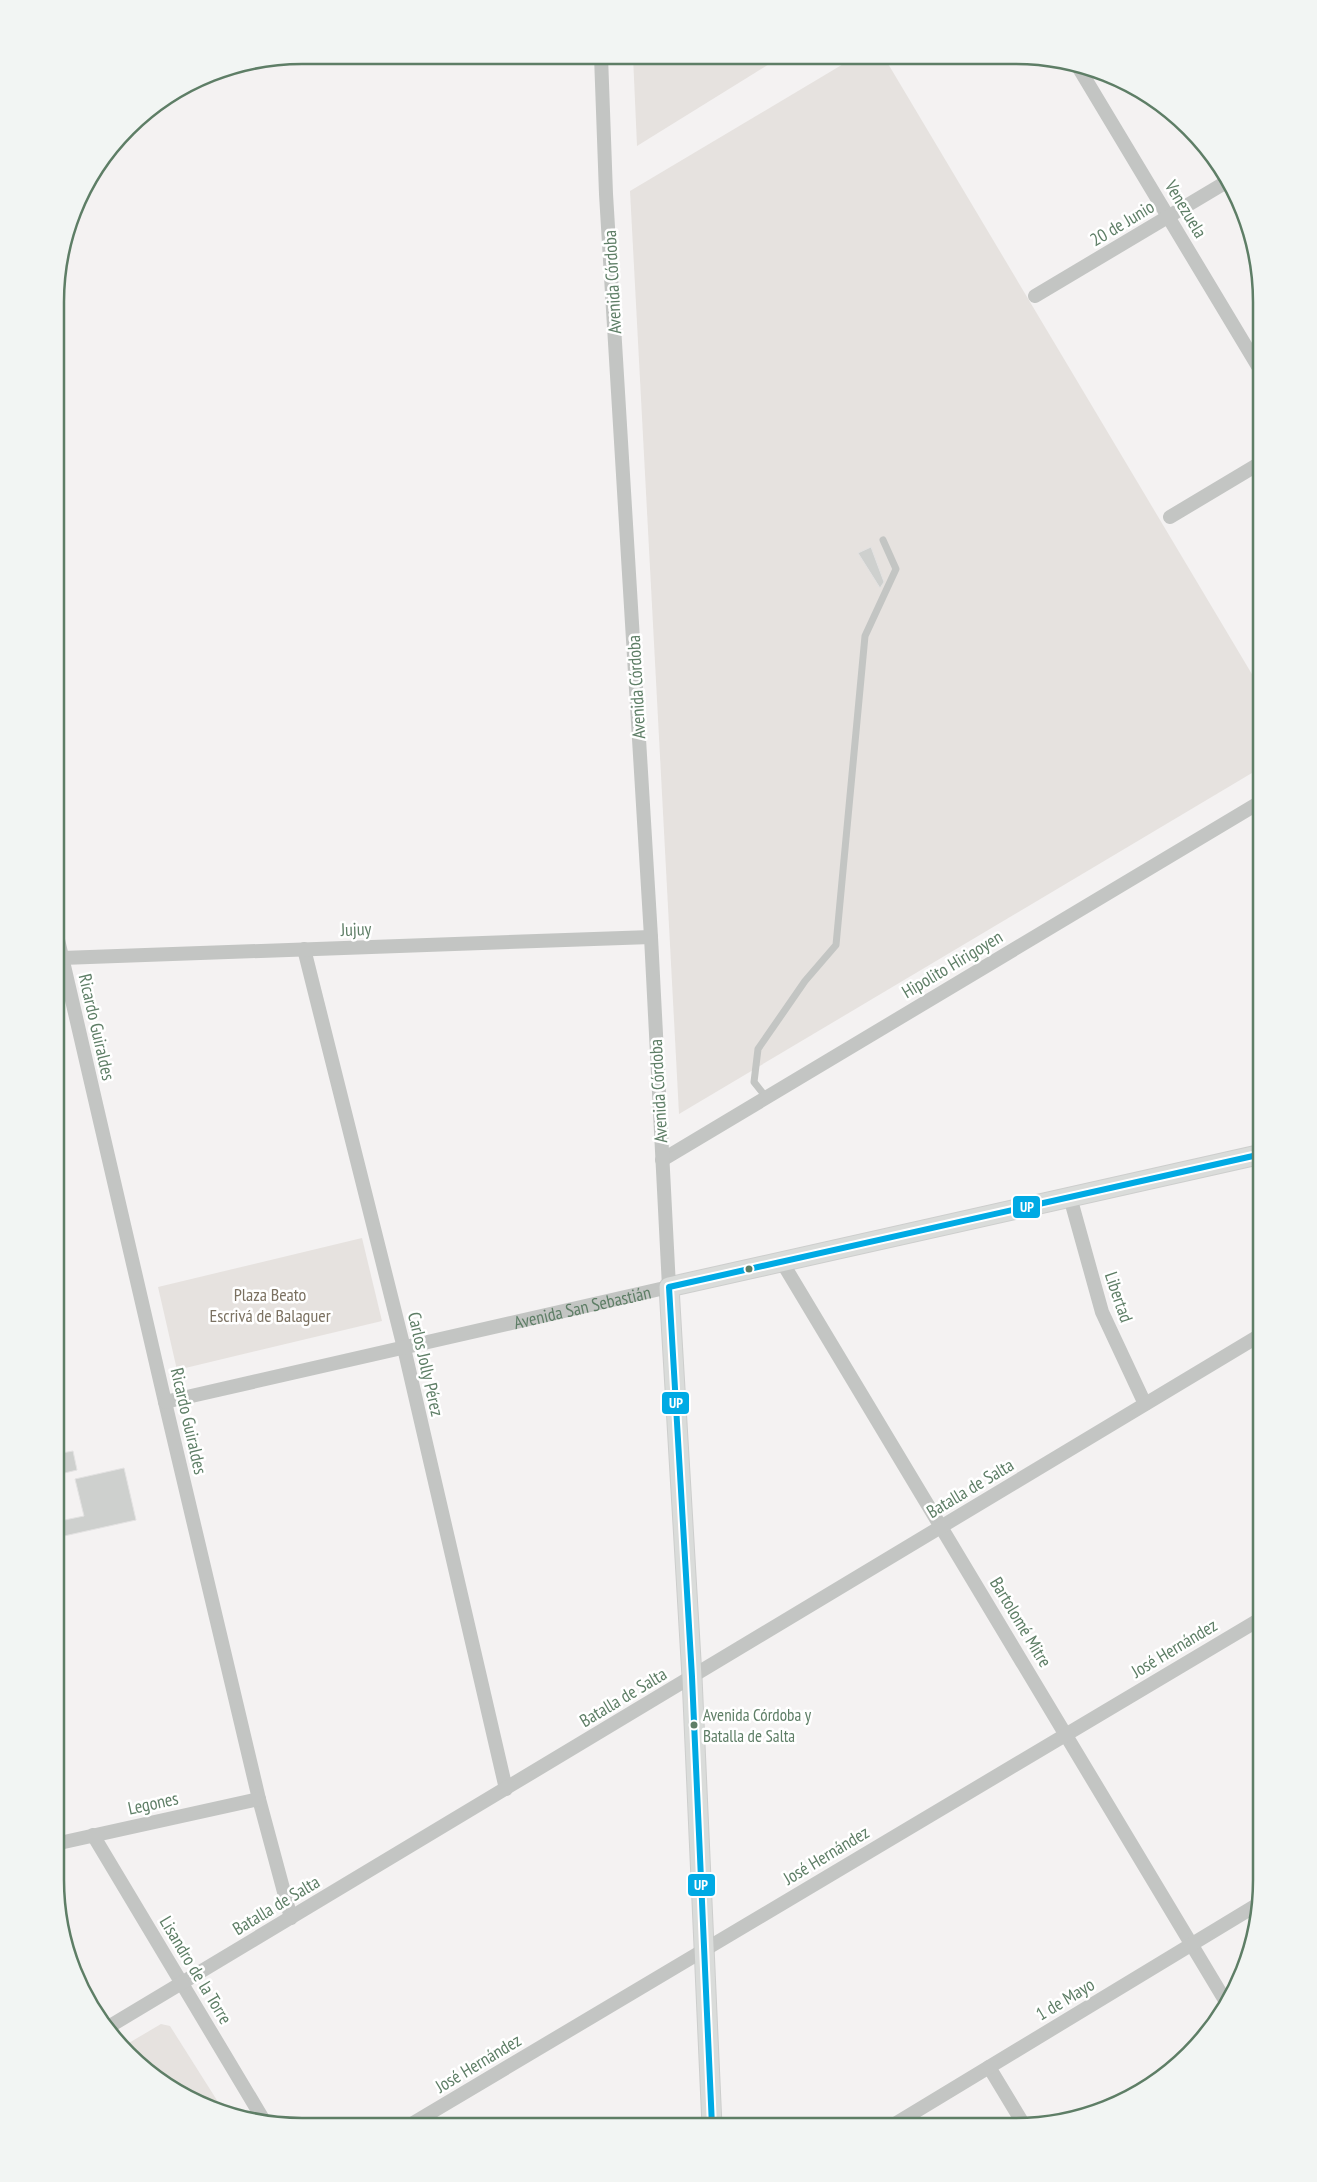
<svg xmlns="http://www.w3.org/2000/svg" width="1317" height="2182" font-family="'PT Sans Narrow',sans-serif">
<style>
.green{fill:#e6e2df}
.building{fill:#ced0ce;stroke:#e3e2e2}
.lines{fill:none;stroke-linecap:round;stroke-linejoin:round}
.secondary-casing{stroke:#cdcecd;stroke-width:21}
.lane{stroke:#c3c5c3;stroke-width:7}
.street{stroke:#c3c5c3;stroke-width:14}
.secondary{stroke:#dadcda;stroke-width:19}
.bus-1-casing{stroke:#fff;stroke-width:10}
.bus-1{stroke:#00aae4;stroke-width:6}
.bus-dot{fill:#5e7e66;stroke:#fff;stroke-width:2}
.labels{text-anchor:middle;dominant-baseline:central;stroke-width:5;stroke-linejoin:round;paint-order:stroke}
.bus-label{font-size:17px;fill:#5e7e66;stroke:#fff;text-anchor:start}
.street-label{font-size:18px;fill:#5e7e66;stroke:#fff}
.park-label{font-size:18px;fill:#7b7161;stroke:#fff}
.rim{fill:none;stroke:#5e7e66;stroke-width:2.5}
.line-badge{stroke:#fff;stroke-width:2}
.badge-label{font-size:14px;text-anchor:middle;font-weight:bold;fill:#fff}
</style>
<rect width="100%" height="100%" fill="#f4f2f2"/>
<g class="green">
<polygon points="633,56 782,56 637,146"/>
<polygon points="855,57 884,57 1262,691 1262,767 679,1114 630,191"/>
<polygon points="362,1238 382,1321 177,1370 158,1287"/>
<polygon points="161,2024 170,2026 225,2113 208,2108 152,2076 122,2047"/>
</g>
<g class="building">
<polygon points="871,547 884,582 880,588 858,553"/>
<polygon points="73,1451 77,1470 56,1475 56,1454"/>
<polygon points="124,1468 136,1520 55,1538 55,1522 84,1516 75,1479"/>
</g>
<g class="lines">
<g class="secondary-casing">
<polyline id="secondary" points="712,2126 692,1677 669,1287 1262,1154"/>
</g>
<polyline class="lane" points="766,1097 754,1082 758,1049 805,981 836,945 865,636 896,569 883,540"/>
<g class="street">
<polyline points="1077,65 1262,373"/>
<polyline points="1035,296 1228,181"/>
<polyline points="1170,517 1262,462"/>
<polyline points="56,931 165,1402 259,1799 291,1918"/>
<polyline points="304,949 404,1348 506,1789"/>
<polyline points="62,958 651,937"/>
<polyline points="662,1160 1262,801"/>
<polyline points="1070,1197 1102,1312 1145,1404"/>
<polyline points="782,1262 1226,2002"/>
<path id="s1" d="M165 1402 669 1287 651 937 606 194 601 56"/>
<polyline points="93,1835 266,2124"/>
<polyline points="55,1844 259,1799"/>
<polyline points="105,2029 1262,1334"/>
<polyline points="989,2067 1024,2125"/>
<polyline points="410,2125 1262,1618"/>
<polyline points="890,2127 1260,1903"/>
</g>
<use href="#secondary" class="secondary"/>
<g class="bus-1-casing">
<polyline id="bus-1" points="712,2126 692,1677 669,1287 1262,1154"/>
</g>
<use href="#bus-1" class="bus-1"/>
</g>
<g class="bus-dot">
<circle cx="749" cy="1269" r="4.5"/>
<circle cx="694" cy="1725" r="4.5"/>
</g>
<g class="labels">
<g class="bus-label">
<text x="703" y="1715">Avenida Córdoba y<tspan x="703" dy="21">Batalla de Salta</tspan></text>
</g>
<g class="street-label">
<text transform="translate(1186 209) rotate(59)">Venezuela</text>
<text transform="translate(1122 223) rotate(-31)">20 de Junio</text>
<text transform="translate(612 282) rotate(-93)">Avenida Córdoba</text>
<text transform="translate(636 687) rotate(-93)">Avenida Córdoba</text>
<text transform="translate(356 929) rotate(-2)">Jujuy</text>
<text transform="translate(952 964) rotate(-31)">Hipolito Hirigoyen</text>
<text transform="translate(97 1027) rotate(77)">Ricardo Guiraldes</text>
<text transform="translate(658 1091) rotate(-93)">Avenida Córdoba</text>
<text transform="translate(1119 1297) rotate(71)">Libertad</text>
<text stroke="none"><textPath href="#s1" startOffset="428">Avenida San Sebastián</textPath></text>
<text transform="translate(426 1364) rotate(77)">Carlos Jolly Pérez</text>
<text transform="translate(189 1421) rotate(77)">Ricardo Guiraldes</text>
<text transform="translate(970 1488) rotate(-31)">Batalla de Salta</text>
<text transform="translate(1021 1622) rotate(59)">Bartolomé Mitre</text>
<text transform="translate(1174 1648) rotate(-31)">José Hernández</text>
<text transform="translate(623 1697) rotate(-31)">Batalla de Salta</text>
<text transform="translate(153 1803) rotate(-12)">Legones</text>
<text transform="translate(826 1855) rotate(-31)">José Hernández</text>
<text transform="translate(276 1905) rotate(-31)">Batalla de Salta</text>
<text transform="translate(196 1970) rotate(59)">Lisandro de la Torre</text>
<text transform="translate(1065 1999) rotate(-31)">1 de Mayo</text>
<text transform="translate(478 2063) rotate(-31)">José Hernández</text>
</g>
<g class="park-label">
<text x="270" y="1294">Plaza Beato<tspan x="270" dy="21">Escrivá de Balaguer</tspan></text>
</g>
</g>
<path d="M0 0H1317V2182H0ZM302 64H1015A238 238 0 0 1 1253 302V1880A238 238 0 0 1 1015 2118H302A238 238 0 0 1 64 1880V302A238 238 0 0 1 302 64Z" fill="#f2f5f3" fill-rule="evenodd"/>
<path class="rim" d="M302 64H1015A238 238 0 0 1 1253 302V1880A238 238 0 0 1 1015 2118H302A238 238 0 0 1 64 1880V302A238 238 0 0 1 302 64Z"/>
<g class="line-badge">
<rect x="1012" y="1195" width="29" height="24" rx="5" fill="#00aae4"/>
<rect x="661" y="1391" width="29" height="24" rx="5" fill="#00aae4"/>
<rect x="687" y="1873" width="29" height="24" rx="5" fill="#00aae4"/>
</g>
<g class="badge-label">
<text x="1027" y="1212">UP</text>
<text x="676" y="1408">UP</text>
<text x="701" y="1890">UP</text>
</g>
</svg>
